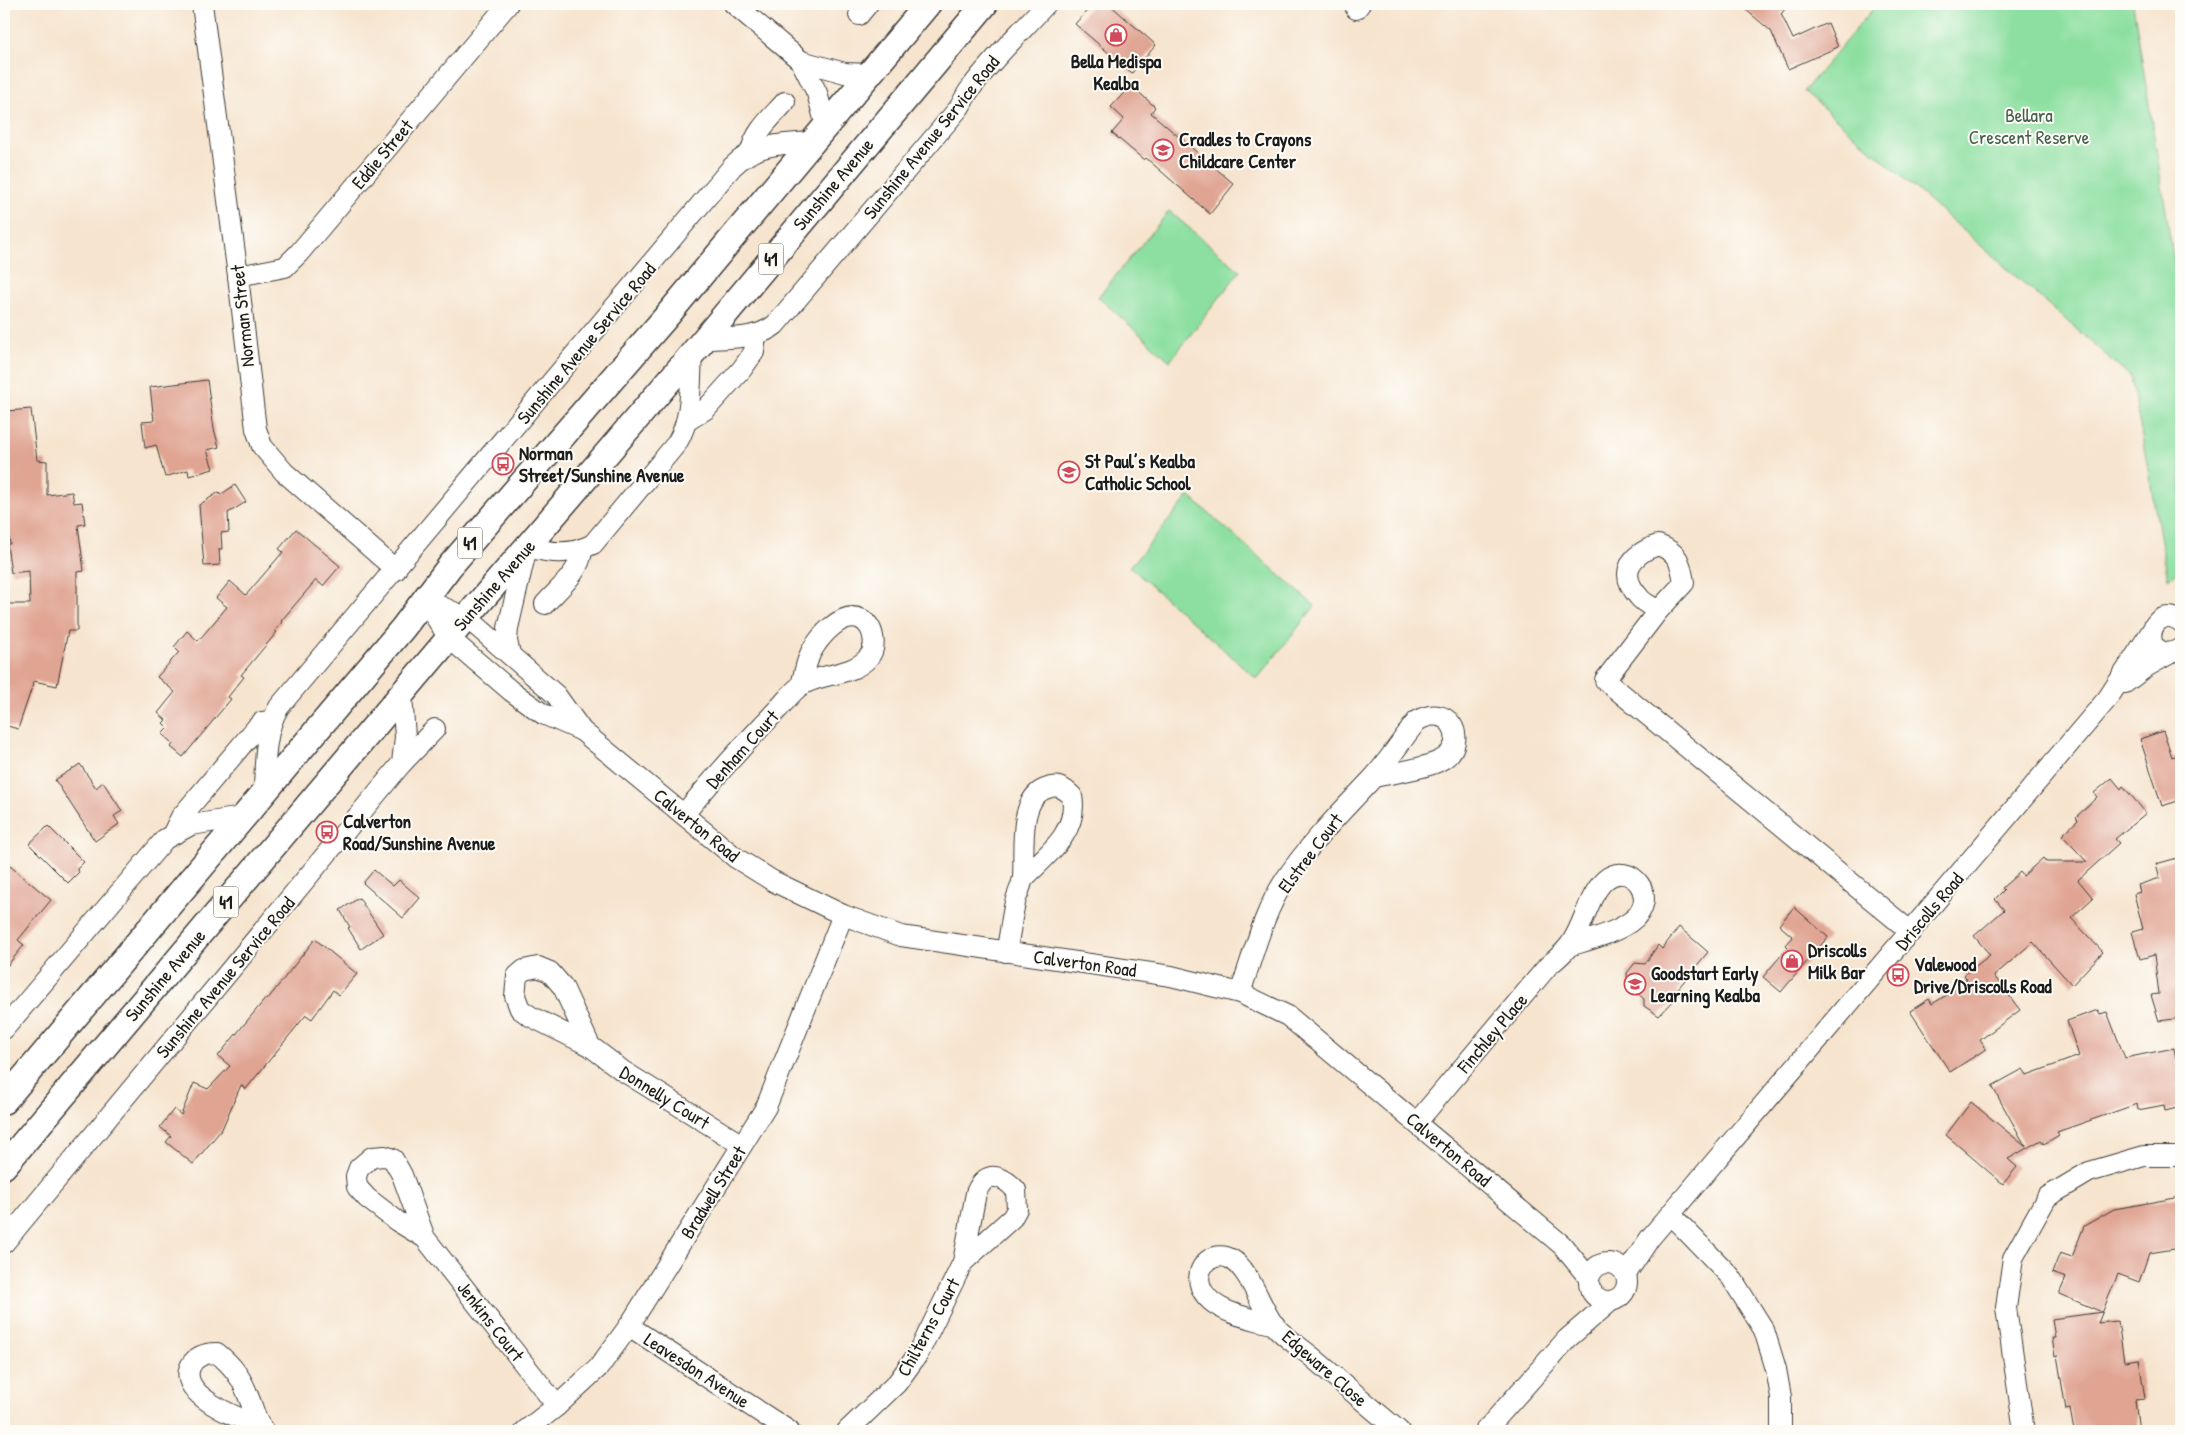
<svg xmlns="http://www.w3.org/2000/svg" width="2185" height="1435" font-family="'Patrick Hand',sans-serif">
<style>
.green{fill:#8cdfa0;stroke:#547e5e}
.building{fill:#e0a493}
.lines{fill:none;stroke-linecap:round;stroke-linejoin:round}
.minor-casing{stroke:#3d3a37;stroke-width:22}
.major-casing{stroke:#3d3a37;stroke-width:28}
.minor{stroke:#fff;stroke-width:20}
.major{stroke:#fff;stroke-width:25}
.labels{text-anchor:middle;dominant-baseline:central;stroke-width:4;stroke-linejoin:round;paint-order:stroke}
.shield{fill:#fdfcf7;stroke:#605f5e;stroke-width:1}
.shield-label{font-size:18px;font-weight:bold;fill:#1c1c1c}
.poi-label{font-size:19px;font-weight:bold;fill:#1c1c1c;stroke:#fdfcf7;text-anchor:start}
.park-label{font-size:19px;fill:#43604a;stroke:#fdfcf7}
.street-label{font-size:19px;fill:#1c1c1c;stroke:#fdfcf7}
</style>
<rect width="100%" height="100%" fill="#fdfcf7"/>
<filter id="ink" filterUnits="userSpaceOnUse"><feTurbulence type="fractalNoise" baseFrequency=".02" numOctaves="2"/><feDisplacementMap in="SourceGraphic" scale="10" xChannelSelector="R" yChannelSelector="G"/><feConvolveMatrix kernelMatrix="1 2 1 2 8 2 1 2 1" color-interpolation-filters="sRGB"/></filter>
<filter id="wash" filterUnits="userSpaceOnUse"><feTurbulence type="fractalNoise" baseFrequency=".0096" numOctaves="4" result="noise"/><feDisplacementMap in="SourceGraphic" scale="20" xChannelSelector="R" yChannelSelector="G"/><feGaussianBlur stdDeviation="1.12" result="paint"/><feColorMatrix in="noise" values="0 0 0 0 0 0 0 0 0 0 0 0 0 0 0 0 0 1.4 0 .05"/><feComposite in="paint" operator="in"/></filter>
<g filter="url(#wash)">
<rect width="100%" height="100%" fill="#f6e4ce"/>
<g class="green">
<polygon points="1877,4 2133,4 2181,306 2181,569 2168,579 2131,377 1804,91"/>
<polygon points="1169,211 1240,271 1170,361 1098,297"/>
<polygon points="1189,496 1315,606 1257,679 1130,567"/>
</g>
<g id="blocks">
<g class="building">
<polygon points="1093,4 1109,4 1156,45 1132,73 1075,24"/>
<polygon points="1739,4 1789,4 1781,14 1793,39 1828,23 1838,47 1788,69 1771,31"/>
<polygon points="1131,85 1155,107 1151,113 1234,184 1210,214 1146,158 1144,160 1112,133 1124,119 1111,107"/>
<polygon points="207,380 214,429 219,447 207,450 213,469 189,476 188,470 165,477 156,445 145,448 142,422 154,421 150,387"/>
<polygon points="31,409 37,460 47,461 47,495 72,492 74,503 82,502 85,524 78,525 84,571 77,572 77,631 68,631 57,686 34,681 18,729 4,725 4,604 30,604 29,571 11,573 7,544 10,544 4,497 4,420 8,419 7,411"/>
<polygon points="235,485 246,502 228,513 229,532 221,533 222,549 219,549 220,565 204,566 199,505 219,492 220,495"/>
<polygon points="296,529 340,566 323,586 316,580 281,621 282,622 275,631 277,632 241,675 244,677 228,697 231,699 183,757 171,747 173,744 162,734 168,728 163,723 166,720 158,713 175,692 157,677 179,652 174,647 187,631 198,641 227,607 216,598 230,581 246,595 283,552 279,549"/>
<polygon points="2163,731 2172,757 2181,754 2181,800 2162,806 2140,739"/>
<polygon points="80,764 96,788 103,782 122,811 114,816 119,824 95,841 55,780"/>
<polygon points="2112,778 2121,789 2123,786 2146,813 2115,839 2119,843 2078,880 2093,898 2071,918 2103,952 2072,985 2033,942 1994,976 2020,1010 1980,1040 1986,1049 1950,1072 1910,1011 1929,999 1932,1004 1950,993 1967,980 1964,975 1990,955 1974,936 2004,910 1995,899 2004,890 2002,888 2020,872 2023,876 2043,858 2046,862 2087,862 2062,835 2078,820 2076,817 2097,797 2094,793"/>
<polygon points="48,826 84,862 77,869 79,872 68,883 29,844"/>
<polygon points="2181,857 2181,957 2177,958 2181,988 2181,1018 2159,1021 2151,995 2159,994 2154,955 2140,959 2132,932 2143,929 2134,894 2140,892 2138,885 2160,878 2156,864"/>
<polygon points="4,861 51,900 18,940 24,945 4,970"/>
<polygon points="374,870 393,886 399,880 420,898 403,918 363,883"/>
<polygon points="359,898 383,934 361,949 348,928 350,927 340,910"/>
<polygon points="1794,907 1828,937 1781,992 1763,977 1788,947 1786,945 1793,937 1779,925"/>
<polygon points="1679,927 1708,952 1676,991 1680,994 1659,1016 1644,1006 1644,999 1628,985 1627,973 1635,963 1645,964 1658,945 1662,949"/>
<polygon points="315,939 357,974 339,995 333,990 312,1019 306,1015 246,1089 241,1085 222,1129 193,1164 166,1142 171,1136 160,1127 174,1109 181,1115 194,1083 208,1089 230,1066 218,1056 266,998 267,1000"/>
<polygon points="2098,1010 2100,1014 2107,1012 2125,1058 2174,1048 2181,1086 2181,1107 2165,1111 2164,1105 2138,1110 2137,1104 2057,1132 2059,1135 2044,1144 2041,1140 2008,1159 2017,1167 2003,1184 1946,1135 1971,1102 2026,1147 1992,1086 2023,1069 2027,1075 2079,1056 2067,1021"/>
<polygon points="2181,1197 2181,1248 2149,1253 2139,1282 2118,1274 2098,1323 2118,1321 2124,1361 2139,1359 2145,1399 2135,1400 2139,1431 2074,1431 2070,1409 2066,1410 2057,1355 2055,1356 2052,1338 2055,1338 2052,1319 2102,1312 2059,1294 2066,1278 2052,1273 2060,1253 2072,1257 2084,1226 2114,1209"/>
</g>
</g>
</g>
<g filter="url(#ink)">
<use href="#blocks" fill-opacity="0" stroke="#3d3a37" stroke-width="1"/>
<g class="lines">
<g class="minor-casing">
<g id="minor">
<polyline points="202,4 238,276 256,429 262,446 284,472 396,570"/>
<polyline points="734,4 801,61 817,93 826,126"/>
<polyline points="1356,9 1360,4"/>
<polyline points="859,15 868,4"/>
<polyline points="801,61 845,73 870,74"/>
<path d="M751 152C754 132 772 117 785 102"/>
<polyline points="238,276 285,267 299,253 508,4"/>
<path d="M704 339C727 338 756 340 775 325L959 108C963 102 966 94 971 88 993 58 1021 32 1046 4"/>
<polyline points="687,421 706,409 742,369 754,352 756,334"/>
<polyline points="424,599 467,618 479,628 556,695 582,731 736,858 773,881 843,915 901,936 1171,976 1240,993 1288,1016 1562,1245 1589,1278"/>
<polyline points="424,599 449,638 511,691 543,714 580,730"/>
<path d="M545 604C559 588 581 572 582 549"/>
<path d="M1658 611C1652 606 1643 603 1639 597 1617 573 1631 554 1658 545 1678 552 1681 562 1684 583L1658 611 1605 680 1911 932"/>
<path d="M2181 622C2164 608 2146 626 2153 645 2162 654 2170 655 2181 648"/>
<path d="M510 654 507 641 508 628 527 547C551 553 570 556 593 544L677 443C693 416 690 384 692 354"/>
<polyline points="2125,683 2146,667 2169,654"/>
<polyline points="402,763 435,729"/>
<path d="M264 792C265 764 264 731 279 707L732 167C756 143 781 144 813 142"/>
<path d="M684 814C714 778 745 743 778 709 785 702 793 690 802 685 821 673 852 676 868 658 878 647 874 626 861 619 841 610 819 638 811 652 806 662 804 675 801 685"/>
<polyline points="173,833 181,817 257,727 262,722 272,721"/>
<path d="M1006 952C1010 936 1011 919 1015 903 1017 894 1022 886 1023 877 1025 854 1017 800 1045 789 1057 784 1063 787 1072 796 1079 833 1046 855 1023 879"/>
<path d="M1240 993C1253 956 1263 913 1285 880 1310 843 1343 810 1373 778 1389 761 1402 739 1417 721 1449 702 1467 738 1447 756 1434 768 1393 773 1374 777"/>
<polyline points="4,1029 165,839 191,825 242,817"/>
<polyline points="590,1046 563,987 550,972 538,967 524,970 517,976 515,996 520,1009 530,1016 590,1046 623,1071 742,1145"/>
<path d="M1417 1122 1548 966C1555 960 1563 954 1568 947 1583 930 1587 897 1605 880 1630 858 1663 899 1630 922 1613 934 1588 940 1569 946"/>
<polyline points="1671,1215 1731,1277 1764,1330 1776,1369 1781,1397 1781,1431"/>
<polyline points="425,1238 397,1221 367,1198 357,1187 356,1176 359,1168 372,1157 385,1156 393,1159 402,1175 425,1238 557,1406"/>
<polyline points="4,1243 402,763 405,737 402,695"/>
<circle cx="1608" cy="1282" r="19"/>
<polyline points="1626,1274 1650,1238 2108,698 2151,632"/>
<path d="M1275 1325C1255 1319 1227 1315 1211 1301 1184 1277 1209 1247 1231 1259 1250 1269 1261 1309 1274 1325 1284 1337 1300 1347 1312 1357 1341 1382 1370 1407 1399 1431"/>
<polyline points="629,1326 789,1431"/>
<path d="M259 1425C240 1419 175 1395 191 1365 197 1355 206 1353 217 1353 233 1366 242 1378 249 1398 254 1410 256 1422 264 1431"/>
<polyline points="525,1431 557,1406 599,1367 629,1326 766,1107 843,915"/>
<path d="M847 1431 897 1383 918 1354 963 1262 976 1193C986 1170 1001 1174 1016 1190L1017 1209 1012 1218 963 1262"/>
<polyline points="1485,1431 1567,1339 1611,1301"/>
<polyline points="2024,1431 2006,1308 2013,1258 2047,1197 2089,1172 2144,1156 2181,1156"/>
</g>
</g>
<g class="major-casing">
<g id="major">
<polyline points="4,1101 403,628 450,566 666,317 928,4"/>
<polyline points="4,1166 449,638 692,354 985,4"/>
</g>
</g>
<use href="#minor" class="minor"/>
<use href="#major" class="major"/>
</g>
</g>
<defs>
<g id="shop-ring" transform="scale(1.125)"><circle r="9.5" fill="#fdfcf7" stroke="#d1495b" stroke-width="1.5"/><path d="M-5-2.5h2.3a2.7 3.5 0 0 1 5.4 0H5L5.5 6h-11ZM-1.5-2.5h3a1.5 2.3 0 0 0-3 0Z" fill="#d1495b"/></g>
<g id="school-ring" transform="scale(1.125)"><circle r="9.5" fill="#fdfcf7" stroke="#d1495b" stroke-width="1.5"/><path d="M0-5L7-2L0 1L-7-2ZM-4 1L0 2.5L4 1V4Q0 6-4 4Z" fill="#d1495b"/></g>
<g id="bus-ring" transform="scale(1.125)"><circle r="9.5" fill="#fdfcf7" stroke="#d1495b" stroke-width="1.5"/><path d="M-5-6H5V4H4V6H2V4H-2V6H-4V4H-5ZM-3.5-4V0h7V-4ZM-3.5 1.2v1.5H-2V1.2ZM2 1.2v1.5H3.5V1.2Z" fill="#d1495b"/></g>
</defs>
<g fill-rule="evenodd">
<use href="#shop-ring" x="1116" y="35"/>
<use href="#school-ring" x="1163" y="150"/>
<use href="#bus-ring" x="503" y="464"/>
<use href="#school-ring" x="1069" y="472"/>
<use href="#bus-ring" x="327" y="832"/>
<use href="#shop-ring" x="1792" y="961"/>
<use href="#bus-ring" x="1898" y="975"/>
<use href="#school-ring" x="1635" y="984"/>
</g>
<g class="labels">
<g class="shield">
<rect x="758.5" y="243.5" width="25" height="31" rx="4"/>
<rect x="457.5" y="527.5" width="25" height="31" rx="4"/>
<rect x="213.5" y="886.5" width="25" height="31" rx="4"/>
</g>
<g class="shield-label">
<text x="771" y="259">41</text>
<text x="470" y="543">41</text>
<text x="226" y="902">41</text>
</g>
<g class="poi-label">
<text x="1116" y="61" text-anchor="middle">Bella Medispa<tspan x="1116" dy="22">Kealba</tspan></text>
<text x="1179" y="139">Cradles to Crayons<tspan x="1179" dy="22">Childcare Center</tspan></text>
<text x="519" y="453">Norman<tspan x="519" dy="22">Street/Sunshine Avenue</tspan></text>
<text x="1085" y="461">St Paul’s Kealba<tspan x="1085" dy="22">Catholic School</tspan></text>
<text x="343" y="821">Calverton<tspan x="343" dy="22">Road/Sunshine Avenue</tspan></text>
<text x="1808" y="950">Driscolls<tspan x="1808" dy="22">Milk Bar</tspan></text>
<text x="1914" y="964">Valewood<tspan x="1914" dy="22">Drive/Driscolls Road</tspan></text>
<text x="1651" y="973">Goodstart Early<tspan x="1651" dy="22">Learning Kealba</tspan></text>
</g>
<g class="park-label">
<text x="2029" y="115">Bellara<tspan x="2029" dy="22">Crescent Reserve</tspan></text>
</g>
<g class="street-label">
<text transform="translate(931 137) rotate(-51)">Sunshine Avenue Service Road</text>
<text transform="translate(382 154) rotate(-50)">Eddie Street</text>
<text transform="translate(833 184) rotate(-50)">Sunshine Avenue</text>
<text transform="translate(242 316) rotate(-96)">Norman Street</text>
<text transform="translate(586 343) rotate(-50)">Sunshine Avenue Service Road</text>
<text transform="translate(494 585) rotate(-49)">Sunshine Avenue</text>
<text transform="translate(742 749) rotate(-48)">Denham Court</text>
<text transform="translate(697 825) rotate(39)">Calverton Road</text>
<text transform="translate(1310 853) rotate(-53)">Elstree Court</text>
<text transform="translate(1929 911) rotate(-50)">Driscolls Road</text>
<text transform="translate(1085 963) rotate(8)">Calverton Road</text>
<text transform="translate(165 975) rotate(-50)">Sunshine Avenue</text>
<text transform="translate(225 977) rotate(-50)">Sunshine Avenue Service Road</text>
<text transform="translate(1492 1033) rotate(-50)">Finchley Place</text>
<text transform="translate(665 1097) rotate(32)">Donnelly Court</text>
<text transform="translate(1449 1149) rotate(40)">Calverton Road</text>
<text transform="translate(713 1192) rotate(-58)">Bradwell Street</text>
<text transform="translate(491 1321) rotate(52)">Jenkins Court</text>
<text transform="translate(928 1327) rotate(-61)">Chilterns Court</text>
<text transform="translate(1325 1368) rotate(41)">Edgeware Close</text>
<text transform="translate(697 1370) rotate(33)">Leavesdon Avenue</text>
</g>
</g>
<rect width="2185" height="1435" fill="none" stroke="#fdfcf7" stroke-width="20"/>
</svg>
